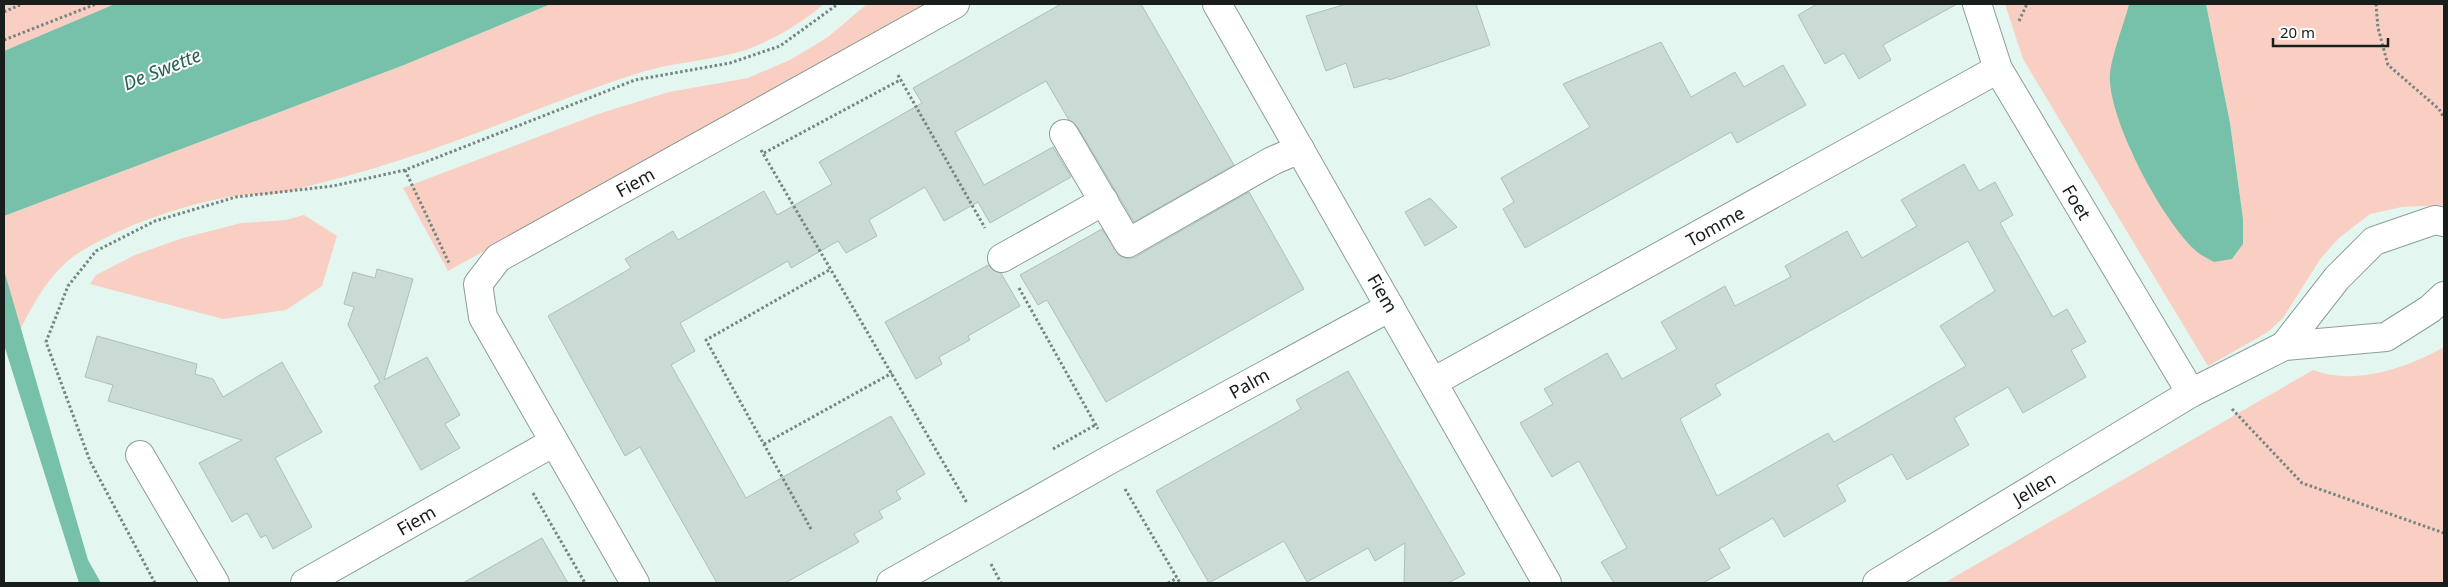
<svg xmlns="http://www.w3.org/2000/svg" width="2448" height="587" font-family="'Noto Sans',sans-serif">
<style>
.green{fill:#facfc3}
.water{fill:#77c0a9}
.building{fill:#c9dbd4;stroke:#aec0b9;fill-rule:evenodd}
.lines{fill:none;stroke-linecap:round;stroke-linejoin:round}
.minor-casing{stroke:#8d9e98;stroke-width:30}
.path{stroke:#77847f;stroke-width:3;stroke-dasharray:2.5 2.5;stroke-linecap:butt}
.minor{stroke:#fff;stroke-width:28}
.labels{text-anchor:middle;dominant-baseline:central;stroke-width:4;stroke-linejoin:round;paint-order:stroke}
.street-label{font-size:18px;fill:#171e1c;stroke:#fefefe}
.water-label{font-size:19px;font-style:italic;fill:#276151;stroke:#fefefe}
</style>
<rect width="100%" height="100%" fill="#e3f6ef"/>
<g class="green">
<polygon points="4,4 186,4 4,80"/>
<path d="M551 4H824C802 23 767 44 739 52 707 61 674 62 642 72 559 98 480 135 397 161 360 173 322 183 285 192 269 196 251 193 235 196 182 205 126 224 80 252 51 270 33 304 18 334L4 337V216L404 65Z"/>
<polygon points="867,4 930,4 448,271 403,188 598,114 669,92 748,78 792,59 828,37"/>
<polygon points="2005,4 2129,4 2110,74 2130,150 2165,212 2193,248 2232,259 2243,244 2243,219 2230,123 2206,4 2444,4 2444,205 2402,207 2370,214 2339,238 2321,258 2283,318 2268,332 2208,366 2023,59"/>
<polygon points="304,215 337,236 322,286 286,310 223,319 90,284 96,275 135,255 183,238 241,223 286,220"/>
<path d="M2444 347V583H1944L2313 370C2355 386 2407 368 2444 347Z"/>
</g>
<g class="water">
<polygon points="115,4 551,4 404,65 4,216 4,51"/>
<path d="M2129 4H2206L2230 123 2243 219V244L2232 259 2214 262C2207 258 2200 255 2195 250 2162 220 2107 118 2110 74 2112 54 2124 24 2129 4Z"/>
<polygon points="4,270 88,560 101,583 79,583 4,345"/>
</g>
<g class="building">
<polygon points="1061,4 1141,4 1234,165 1134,222 1077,126 1069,120 1046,81 955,132 984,185 1053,147 1071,177 990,223 978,202 944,221 925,187 869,220 877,236 846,253 838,241 791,268 788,261 680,323 695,351 671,365 746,498 891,416 925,474 896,491 901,499 879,511 883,518 854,534 859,542 785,583 717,583 640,447 625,456 548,316 631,268 625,259 673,231 678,240 764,191 777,215 832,184 819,162 922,103 913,88"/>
<polygon points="1346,4 1476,4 1490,45 1389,80 1388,78 1354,88 1346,63 1326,71 1306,16"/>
<polygon points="1817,4 1957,4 1883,45 1891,60 1859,79 1844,53 1825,64 1798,15"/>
<polygon points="1661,42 1691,97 1735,72 1744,87 1783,65 1806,105 1737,143 1731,132 1525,248 1503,209 1514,202 1501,178 1590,127 1563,84"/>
<path d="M1964 164 1979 191 1995 182 2013 215 2000 223 2053 317 2067 309 2086 342 2071 350 2086 377 2023 413 2008 387 1954 418 1969 445 1907 480 1892 454 1837 485 1846 501 1784 537 1773 518 1719 549 1730 568 1703 583H1614L1601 562 1627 548 1579 461 1552 477 1520 423 1553 404 1544 389 1607 353 1622 379 1677 349 1661 322 1725 286 1735 306 1791 277 1785 266 1847 231 1862 258 1917 226 1901 200ZM1968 241 1995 291 1940 326 1966 366 1834 442 1828 433 1717 496 1680 419 1721 395 1715 385Z"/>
<polygon points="1249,192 1304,289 1106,402 1047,300 1038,305 1020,275 1102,229 1120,256 1128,259 1135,257"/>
<polygon points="1430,198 1457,227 1425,246 1405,212"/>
<polygon points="988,265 994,271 1001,273 1020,306 968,336 970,340 939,357 942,364 916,379 885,322"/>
<polygon points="377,269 413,279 384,380 427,357 460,415 445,424 460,448 421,470 374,386 380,382 348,325 354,307 344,304 353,272 375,278"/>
<polygon points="97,336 197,364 195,374 213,379 223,397 282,362 322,432 275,458 312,527 273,549 266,535 261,538 247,513 232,522 199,463 242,440 108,401 113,385 85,377"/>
<polygon points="1348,371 1465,574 1448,583 1404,583 1405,543 1375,561 1368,548 1307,582 1284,541 1209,583 1156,491 1301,409 1296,400"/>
<polygon points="542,538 568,583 463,583"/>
</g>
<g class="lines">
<g class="minor-casing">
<g id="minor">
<polyline points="1217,4 1547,583"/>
<polyline points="1977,4 1998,69 2191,393"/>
<polyline points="1064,134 1128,243 1272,161 1300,149"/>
<polyline points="1002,258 1104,201"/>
<polyline points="2284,346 2337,278 2374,241 2435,220 2444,222"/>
<polyline points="1433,382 1998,69"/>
<polyline points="140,455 215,583"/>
<polyline points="305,583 554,442"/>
<polyline points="635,583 483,317 478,284 498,258 955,4"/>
<polyline points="891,583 1109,460 1390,307"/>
<polyline points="1877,583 2191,393 2284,346 2386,337 2430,309 2444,296"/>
</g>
</g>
<g class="path">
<polyline points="2376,4 2378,28 2388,65 2439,109 2444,118"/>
<polyline points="4,12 22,4"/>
<polyline points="2019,21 2027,4"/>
<polyline points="4,40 96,4"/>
<polyline points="898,75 985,228"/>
<polyline points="761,150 967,503"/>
<polyline points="764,153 900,80"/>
<polyline points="405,170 450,265"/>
<polyline points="1019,288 1098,429"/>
<polyline points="2232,409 2302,483 2444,533"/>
<polyline points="764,444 892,373"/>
<polyline points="1053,449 1097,424"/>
<polyline points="1125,489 1180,583"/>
<polyline points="533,493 585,583"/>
<polyline points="811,529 706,340 831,269"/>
<polyline points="991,564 1001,583"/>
<polyline points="155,583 90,461 46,342 68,286 96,251 155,221 236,197 333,186 405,170 635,80 730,63 780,46 838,4"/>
<polyline points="1168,583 1177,578"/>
</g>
<use href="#minor" class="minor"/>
</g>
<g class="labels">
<g class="street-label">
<text transform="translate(635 182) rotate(-29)">Fiem</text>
<text transform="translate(2077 202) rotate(59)">Foet</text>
<text transform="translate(1715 226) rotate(-29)">Tomme</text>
<text transform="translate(1383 293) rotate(60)">Fiem</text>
<text transform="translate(1249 383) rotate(-29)">Palm</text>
<text transform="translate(2034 488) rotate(-31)">Jellen</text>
<text transform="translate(416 520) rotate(-30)">Fiem</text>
</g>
<g class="water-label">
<text transform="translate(162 69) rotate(-22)">De Swette</text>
</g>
</g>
<rect width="2448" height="587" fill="none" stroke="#171e1c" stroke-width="10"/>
<path d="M2273 38v8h115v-8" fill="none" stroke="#171e1c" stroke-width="2.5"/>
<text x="2280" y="38" font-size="15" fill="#171e1c" stroke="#fefefe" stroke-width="4" paint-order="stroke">20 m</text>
</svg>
